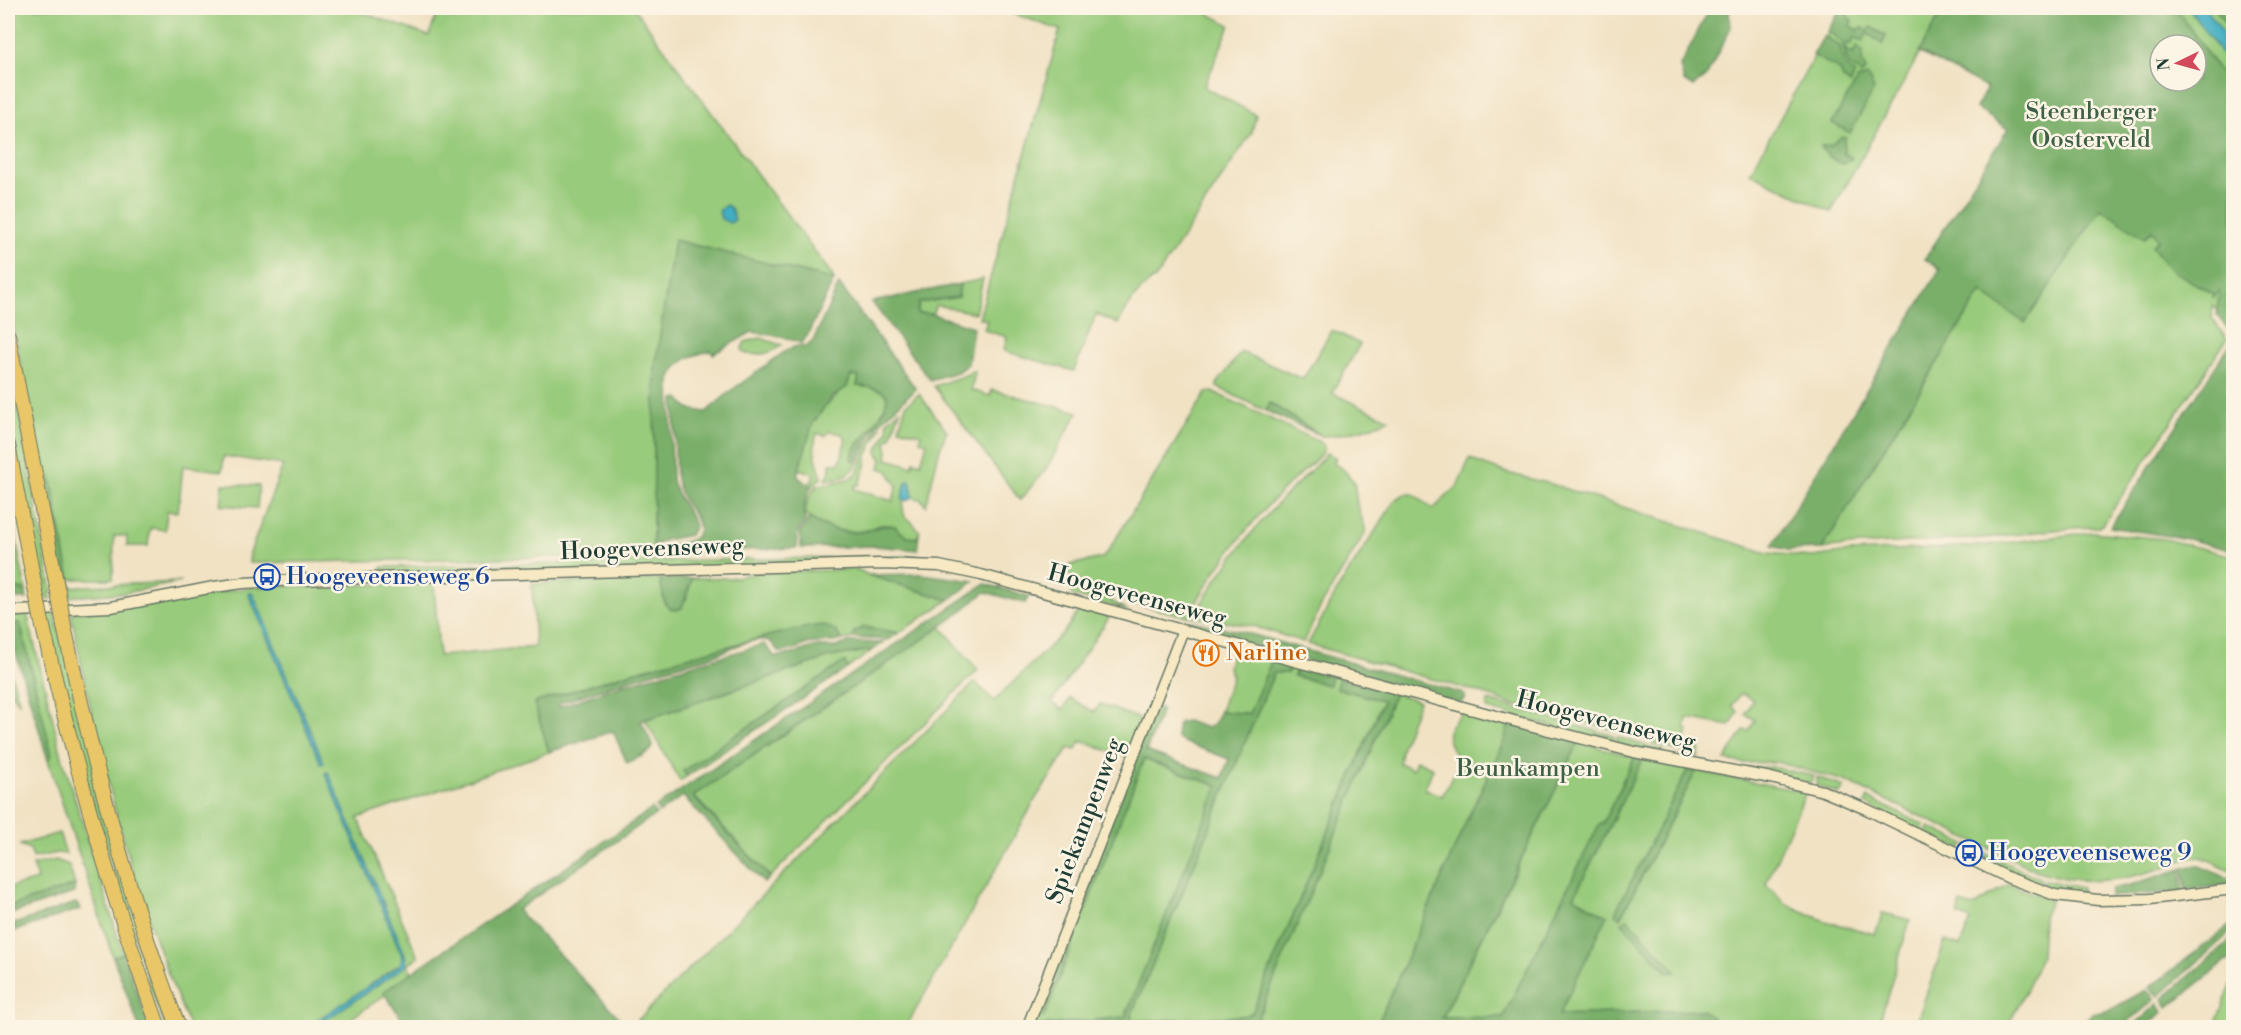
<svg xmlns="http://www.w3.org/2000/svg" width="2241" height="1035" font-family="'Libre Bodoni',serif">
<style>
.green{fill:#99cb7b;stroke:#5c8458;stroke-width:1.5;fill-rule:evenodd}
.forest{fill:#7aaf6b;stroke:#4c7650;stroke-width:1.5;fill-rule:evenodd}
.water{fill:#43aec2;stroke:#31767b;stroke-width:1.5}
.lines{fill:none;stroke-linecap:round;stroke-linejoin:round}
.secondary-casing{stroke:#687766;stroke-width:13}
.highway-casing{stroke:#687766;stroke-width:16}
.secondary{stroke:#f6e9c3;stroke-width:10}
.highway{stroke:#e9c769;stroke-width:14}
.highway-bridge-casing{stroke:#687766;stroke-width:16;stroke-linecap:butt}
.highway-bridge{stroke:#e9c769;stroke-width:14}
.labels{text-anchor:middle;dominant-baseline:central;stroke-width:5;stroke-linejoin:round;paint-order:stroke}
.park-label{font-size:24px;fill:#3e6046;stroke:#fcf5e5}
.street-label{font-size:24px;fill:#1f3d34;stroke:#fcf5e5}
.transit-label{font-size:24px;fill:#164399;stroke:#fcf5e5;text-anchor:start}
.food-label{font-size:24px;fill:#c56008;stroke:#fcf5e5;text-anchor:start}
</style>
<rect width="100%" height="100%" fill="#fcf5e5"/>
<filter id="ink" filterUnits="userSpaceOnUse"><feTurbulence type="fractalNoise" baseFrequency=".0167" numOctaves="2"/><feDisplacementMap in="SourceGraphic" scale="12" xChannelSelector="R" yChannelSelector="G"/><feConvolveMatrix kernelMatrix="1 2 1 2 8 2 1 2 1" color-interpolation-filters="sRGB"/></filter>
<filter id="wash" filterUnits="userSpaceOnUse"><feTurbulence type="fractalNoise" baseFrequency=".008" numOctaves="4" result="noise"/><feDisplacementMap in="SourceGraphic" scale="24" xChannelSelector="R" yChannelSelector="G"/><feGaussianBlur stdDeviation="1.35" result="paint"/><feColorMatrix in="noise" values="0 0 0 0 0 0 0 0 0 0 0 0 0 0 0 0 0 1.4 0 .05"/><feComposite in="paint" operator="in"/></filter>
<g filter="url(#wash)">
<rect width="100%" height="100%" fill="#f1e2c4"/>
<g class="green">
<polygon points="8,8 350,8 429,36 439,8 634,8 832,275 834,280 674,240 655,369 653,547 649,553 567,557 249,563 250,553 283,465 224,456 222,471 183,466 178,512 167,511 165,530 150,528 148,546 127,546 127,536 114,536 113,579 69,579 51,479 43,481 8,298"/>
<path d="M997 8H1198L1230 25 1204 87 1256 115 1252 132 1156 278C1139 287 1127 308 1118 324L1096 314 1074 371 1004 351 1007 337 984 330 987 320 979 318 1060 30Z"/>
<path d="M1841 8H2233V326L2213 305 2212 318 2227 339 2103 524 2098 527C2059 527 2021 535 1983 538 1929 542 1875 542 1822 549L1981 292 1925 259 2008 129 1976 108 1987 88 1920 53 1831 212 1750 173ZM2160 45H2196V81H2160Z"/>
<polygon points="983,279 975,313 936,305 932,314 917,313 919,303 958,297 960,284"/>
<path d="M1332 330 1360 344 1332 393 1389 419C1374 427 1339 436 1322 436L1271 404 1266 411 1217 387V384L1241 352 1303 379Z"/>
<path d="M760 338 782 345C773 353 756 357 744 353L742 348 745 342Z"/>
<polygon points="8,354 52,592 50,593 51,599 43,599 8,416"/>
<polygon points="972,371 975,372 971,390 990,396 992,390 1078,412 1046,469 1020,500 934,386 966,375"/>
<path d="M851 375 859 377 857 386C869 387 878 387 887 395 886 421 858 435 851 459L858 462C851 477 841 477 826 480V478L830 472V463H839C844 456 842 447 846 440L842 434 830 431 825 436 817 433C811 452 817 460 822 477L811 487 808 485 812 481 814 474 799 469C803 454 806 436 813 423 823 403 845 394 851 375Z"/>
<path d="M1213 392 1320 442 1324 446 1323 452C1312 465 1298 475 1286 487 1251 521 1210 573 1189 617L1140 605 1103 589 1072 584 1069 570 1070 565 1102 558 1107 553 1206 393Z"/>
<path d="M919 394 947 431 940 448 926 505 922 500 913 497 911 483 906 482C903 493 901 507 905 517L911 521 920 532 916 538C909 538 898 532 895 526 890 525 885 524 880 525 874 526 869 531 862 531 850 533 809 528 806 513 804 504 811 493 816 486L849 479 857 473 866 448 878 429 881 427 867 456 866 466 859 485H856L854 489 893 501 897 485 888 471 880 468 882 460 877 452 888 429 887 421 900 410 891 437 886 442 888 452 887 459 912 466 914 461 921 463 927 443 920 440 921 434 899 428 906 405Z"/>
<path d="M1327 453 1336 458 1333 463 1344 470 1354 482 1357 504 1366 531 1320 608 1304 642 1253 626 1193 617C1217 576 1246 537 1279 502 1294 486 1312 471 1327 453Z"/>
<path d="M1470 458 1479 463 1507 473 1551 484 1767 553 1812 557 1850 552 1980 546 2093 532 2164 539 2233 556V872C2222 869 2212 859 2200 857 2190 855 2166 867 2156 870 2116 883 2078 885 2038 871L1845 781 1776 762 1744 763 1725 760 1744 730 1749 731 1755 720 1745 714 1753 700 1741 693 1732 706 1738 712 1730 726 1687 718 1685 728 1688 730 1684 744 1700 749 1698 757 1653 743 1647 738 1509 704 1491 696 1308 644 1339 587 1396 499 1405 494H1413L1433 509 1457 487Z"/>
<polygon points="223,484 259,486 257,508 221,505"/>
<polygon points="8,501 26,591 8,586"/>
<polygon points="917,556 934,562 383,577 382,567"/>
<path d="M857 569 868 575 949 600 899 633 864 627 854 632 853 638 842 640 841 637 781 633 628 673 535 703 549 752 358 818 418 957 407 965 412 972 384 992 385 995 337 1028 315 1027 407 965 405 955 328 773 402 953V962L364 990 307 1027H190C131 892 99 756 71 613L254 587 434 583 439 656 535 647 532 584 660 579 665 605 686 600 692 578H730L757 573Z"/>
<polygon points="181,582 124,593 66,597 64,587"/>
<polygon points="1072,588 1094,591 1128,611 1071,595"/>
<polygon points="1081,608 1110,616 1052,702 1063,710 1070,698 1094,712 1100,704 1140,719 1126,757 1081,741 1075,750 1069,748 1038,795 906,1027 630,1028 975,682 994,701 1064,632"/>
<polygon points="46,613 54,613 173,1027 165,1027 151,990 86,783"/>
<polygon points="27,614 62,757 123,953 113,957 48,760 51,755 22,630 19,623 8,624 10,615"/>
<polygon points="941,627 978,670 770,877 694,796"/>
<polygon points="873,650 848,668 844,662 683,771 687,776 680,781 645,720 830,657"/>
<polygon points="1233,650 1272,660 1249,714 1220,711 1232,677 1228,667"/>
<path d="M8 663 19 702C7 691 7 678 8 663Z"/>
<polygon points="1290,665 1297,667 1294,676 1329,685 1331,676 1339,678 1336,688 1383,700 1252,1013 1244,1016 1161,1020 1166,1028 1159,1027 1155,1020 1131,1021 1131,1016 1274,673 1288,673"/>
<path d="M1395 693 1419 701 1402 746 1399 763 1413 769 1416 760 1433 768 1425 789 1442 796 1459 765C1449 736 1437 737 1464 711L1509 723 1505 739 1467 820 1379 1021 1260 1026 1256 1022Z"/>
<polygon points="1488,701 1614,736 1613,741 1611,742 1487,709"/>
<polygon points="1617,737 1663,751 1662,754 1617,744"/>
<polygon points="1579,742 1635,757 1622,782 1623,783 1602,824 1600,824 1503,1017 1442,1019"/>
<polygon points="1143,759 1219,786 1125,1017 1032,1026 1036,1016 1044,1017"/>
<polygon points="1643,759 1688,769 1616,912 1621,917 1696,771 1806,792 1766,884 1786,904 1825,921 1875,934 1883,913 1910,920 1878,1027 1725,1027 1701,1010 1558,1015 1607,916 1574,897"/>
<polygon points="1772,767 1814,776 1810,783 1746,768"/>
<polygon points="1817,777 1844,787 1844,788 1839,794 1816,785"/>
<polygon points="1868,798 1924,825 1922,832 1865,804"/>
<polygon points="1929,827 1964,843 1961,849 1925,833"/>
<polygon points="59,833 66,854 57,853 33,858 30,849 20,845"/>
<polygon points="1967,845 2041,879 2038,884 2036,885 1964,851"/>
<polygon points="56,860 69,865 75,885 8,907 8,888 37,880 33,865"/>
<polygon points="2044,880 2082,888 2082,894 2058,892 2042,885"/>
<polygon points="2009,884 2051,900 2043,917 2041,956 2029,985 2007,1027 1915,1027 1945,941 1960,946 1971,920 1958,915 1961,903 1973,907"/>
<polygon points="2233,981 2233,1027 2214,1027"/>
</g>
<g class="forest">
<polygon points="1710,8 1731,8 1729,13 1731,27 1706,77 1693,87 1684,81 1680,66"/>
<polygon points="1841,8 1851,8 1847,15 1852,21 1850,26 1859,30 1862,27 1868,31 1871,27 1886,36 1882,44 1867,33 1863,42 1855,37 1851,44 1848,43 1845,50 1853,54 1857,47 1863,53 1862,61 1866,71 1860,75 1859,71 1848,65 1842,42 1828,31"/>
<path d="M1944 8H2176L2233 91V551L2188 539 2110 527 2233 340 2229 330 2217 316 2219 291 2213 297V294L2170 269 2152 246 2158 239 2152 230 2144 238 2101 208 2025 323 1981 292 1822 549 1788 550 1772 546 1940 269 1925 259 2008 129 1976 108 1987 88 1919 52ZM2160 45H2196V81H2160Z"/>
<polygon points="2219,8 2233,8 2233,35 2217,12"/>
<polygon points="1824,36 1840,46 1844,65 1855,74 1850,84 1843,78 1840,70 1813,55"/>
<polygon points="1868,76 1874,90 1850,133 1832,123 1857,80"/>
<path d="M1841 137H1846L1844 142V153L1852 158 1843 164C1834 161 1824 154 1821 146H1830Z"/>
<path d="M674 240 834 280 807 336 801 343 783 337 752 332 713 354 711 351C691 355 678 360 670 379L672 480C676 498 689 509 695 526L690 535 665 540 653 547 655 369Z"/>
<path d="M839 284 916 389C890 413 870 426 858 462L851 459C858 435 887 421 887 395 878 387 869 387 857 386L859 377 851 375 847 387 831 398 813 423 797 476 811 487C806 498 802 507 805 520L797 534V548L653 553C664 544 675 546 688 541 710 533 693 513 685 502 681 495 678 487 676 479L674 399 679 398 689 409 706 412 732 390 787 350 797 346 806 347 813 341Z"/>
<polygon points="960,284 958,297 919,303 917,313 932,314 973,327 968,364 957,372 930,380 872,302"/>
<polygon points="1270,403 1322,436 1266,411"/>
<polygon points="51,478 71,587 64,587 63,582 43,481"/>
<path d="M809 518C825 527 847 536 866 531 878 527 881 525 895 526 898 532 909 538 916 538L919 535 917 550 875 546 801 548 800 533Z"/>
<polygon points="921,574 974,581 949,600 868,575"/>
<path d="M692 578 682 608C663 617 663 592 660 579Z"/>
<polygon points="985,584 1029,596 1025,603 985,592 952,619 694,796 694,798 770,877 764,883 683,796 659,813 656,807"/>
<polygon points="8,586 26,591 27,599 8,599"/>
<polygon points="1192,621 1244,632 1302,649 1298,657 1192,629"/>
<polygon points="20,623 52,755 48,760 8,627 8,624"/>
<path d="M823 625 835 630 842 640C830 644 819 641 807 644 798 647 789 653 779 652L770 641C749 636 729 651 709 657 659 670 609 685 560 703L559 707 612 688 764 644 775 657 792 654 813 647H836L849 642 883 643 873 650 830 657 641 721C655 751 660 747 627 763L613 731 549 752 534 703C602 681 669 661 737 644 765 637 794 628 823 625Z"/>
<polygon points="864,627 899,633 888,640 853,638 854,632"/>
<polygon points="1305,650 1464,694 1465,697 1461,703 1305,660 1303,656"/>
<polygon points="1272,660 1290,665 1288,673 1274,673 1131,1016 1132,1021 1155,1020 1159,1027 1031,1028 1125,1017 1218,786 1144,759 1044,1017 1036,1016 1155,707 1160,708 1161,712 1146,751 1222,778 1229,759 1181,741 1176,736 1178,723 1186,721 1207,728 1213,725 1220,711 1249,714"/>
<polygon points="844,662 848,668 687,776 683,771"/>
<polygon points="1297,667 1331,676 1329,685 1294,676"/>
<polygon points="1339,678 1395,693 1254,1027 1166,1027 1160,1020 1244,1016 1252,1013 1383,701 1336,688"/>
<polygon points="1509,723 1579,742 1442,1018 1503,1017 1600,823 1602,824 1623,784 1622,782 1635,757 1643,759 1574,897 1607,916 1559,1015 1702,1010 1725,1027 1260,1028 1379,1021 1467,820 1505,739"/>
<polygon points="1688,769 1696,771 1620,918 1615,913"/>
<polygon points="652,809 656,814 517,910 625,1024 621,1027 408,1027 383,992"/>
<polygon points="2197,865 2233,880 2233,884 2186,890 2183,868"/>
<polygon points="2181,869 2183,891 2110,897 2111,889 2130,885"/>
<polygon points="75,885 74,893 8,915 8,907"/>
<polygon points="76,903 81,909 8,933 8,926"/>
<polygon points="1628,919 1677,972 1668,972 1622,923"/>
<polygon points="2233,923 2233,930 2159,996 2149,988"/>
<polygon points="2233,938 2233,959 2226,962 2168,1007 2163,999"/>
<polygon points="123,953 150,1027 139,1027 113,957"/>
<polygon points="2146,990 2154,998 2153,1001 2122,1027 2081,1027 2093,1014 2110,1010"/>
<polygon points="2158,1004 2163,1012 2145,1027 2132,1027"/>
</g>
<g class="water">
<polygon points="2189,8 2206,8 2233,47 2233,71"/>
<polygon points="726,205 731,208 735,220 730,223 721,219 719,211"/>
<polygon points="910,480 913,497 905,501 902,498 907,481"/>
<polygon points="248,593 252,593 257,603 324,763 321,764"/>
<polygon points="328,772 405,955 407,965 315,1027 307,1027 400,965 403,958 325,773"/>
</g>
</g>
<g filter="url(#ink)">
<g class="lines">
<g class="secondary-casing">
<g id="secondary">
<polyline points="8,609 17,611 111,607 214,587 243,583 297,580 880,564 939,566 981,575 1514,721 1634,752 1771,778 1823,791 1866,809 2009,878 2055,895 2098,900 2150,899 2234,889"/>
<polyline points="1027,1028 1183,630"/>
</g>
</g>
<g class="highway-casing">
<g id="highway">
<polyline points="8,335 58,592"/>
<polyline points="8,445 36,593"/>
<path d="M64 626C93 763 128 897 179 1028"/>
<path d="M43 627C74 763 111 896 159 1028"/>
</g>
</g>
<use href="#secondary" class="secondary"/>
<use href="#highway" class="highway"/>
<g class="highway-bridge-casing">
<g id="highway-bridge">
<polyline points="58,592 64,626"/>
<polyline points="36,593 43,627"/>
</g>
</g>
<use href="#highway-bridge" class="highway-bridge"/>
</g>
</g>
<defs>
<g id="bus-ring" transform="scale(1.35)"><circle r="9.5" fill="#fcf5e5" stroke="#1a4fb4" stroke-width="1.5"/><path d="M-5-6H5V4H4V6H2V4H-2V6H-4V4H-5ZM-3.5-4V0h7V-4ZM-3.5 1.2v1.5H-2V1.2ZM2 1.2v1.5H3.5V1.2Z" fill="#1a4fb4"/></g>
<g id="restaurant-ring" transform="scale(1.35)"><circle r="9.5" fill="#fcf5e5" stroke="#e8710a" stroke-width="1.5"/><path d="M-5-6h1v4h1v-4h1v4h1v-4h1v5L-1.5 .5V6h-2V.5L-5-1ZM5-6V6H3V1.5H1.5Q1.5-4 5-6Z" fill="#e8710a"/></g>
</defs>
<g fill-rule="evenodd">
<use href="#bus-ring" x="267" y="577"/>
<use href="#restaurant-ring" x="1206" y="653"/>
<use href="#bus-ring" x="1969" y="853"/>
</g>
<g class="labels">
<g class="park-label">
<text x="2091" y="112">Steenberger<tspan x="2091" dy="28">Oosterveld</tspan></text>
<text x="1528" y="769">Beunkampen</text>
</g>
<g class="street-label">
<text transform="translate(652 549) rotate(-2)">Hoogeveenseweg</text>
<text transform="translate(1137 596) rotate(15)">Hoogeveenseweg</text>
<text transform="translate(1606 721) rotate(14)">Hoogeveenseweg</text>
<text transform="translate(1085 821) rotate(-69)">Spiekampenweg</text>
</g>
<g class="transit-label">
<text x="286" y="577">Hoogeveenseweg 6</text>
<text x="1988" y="853">Hoogeveenseweg 9</text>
</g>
<g class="food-label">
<text x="1226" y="653">Narline</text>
</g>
</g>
<rect width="2241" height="1035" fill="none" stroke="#fcf5e5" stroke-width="30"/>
<g transform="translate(2178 63) rotate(265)"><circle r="28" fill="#fcf5e5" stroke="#a4ab9e" stroke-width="1.5"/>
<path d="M0-4.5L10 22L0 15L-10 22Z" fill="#d1495b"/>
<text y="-9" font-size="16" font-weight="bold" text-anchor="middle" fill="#1f3d34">N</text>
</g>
</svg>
